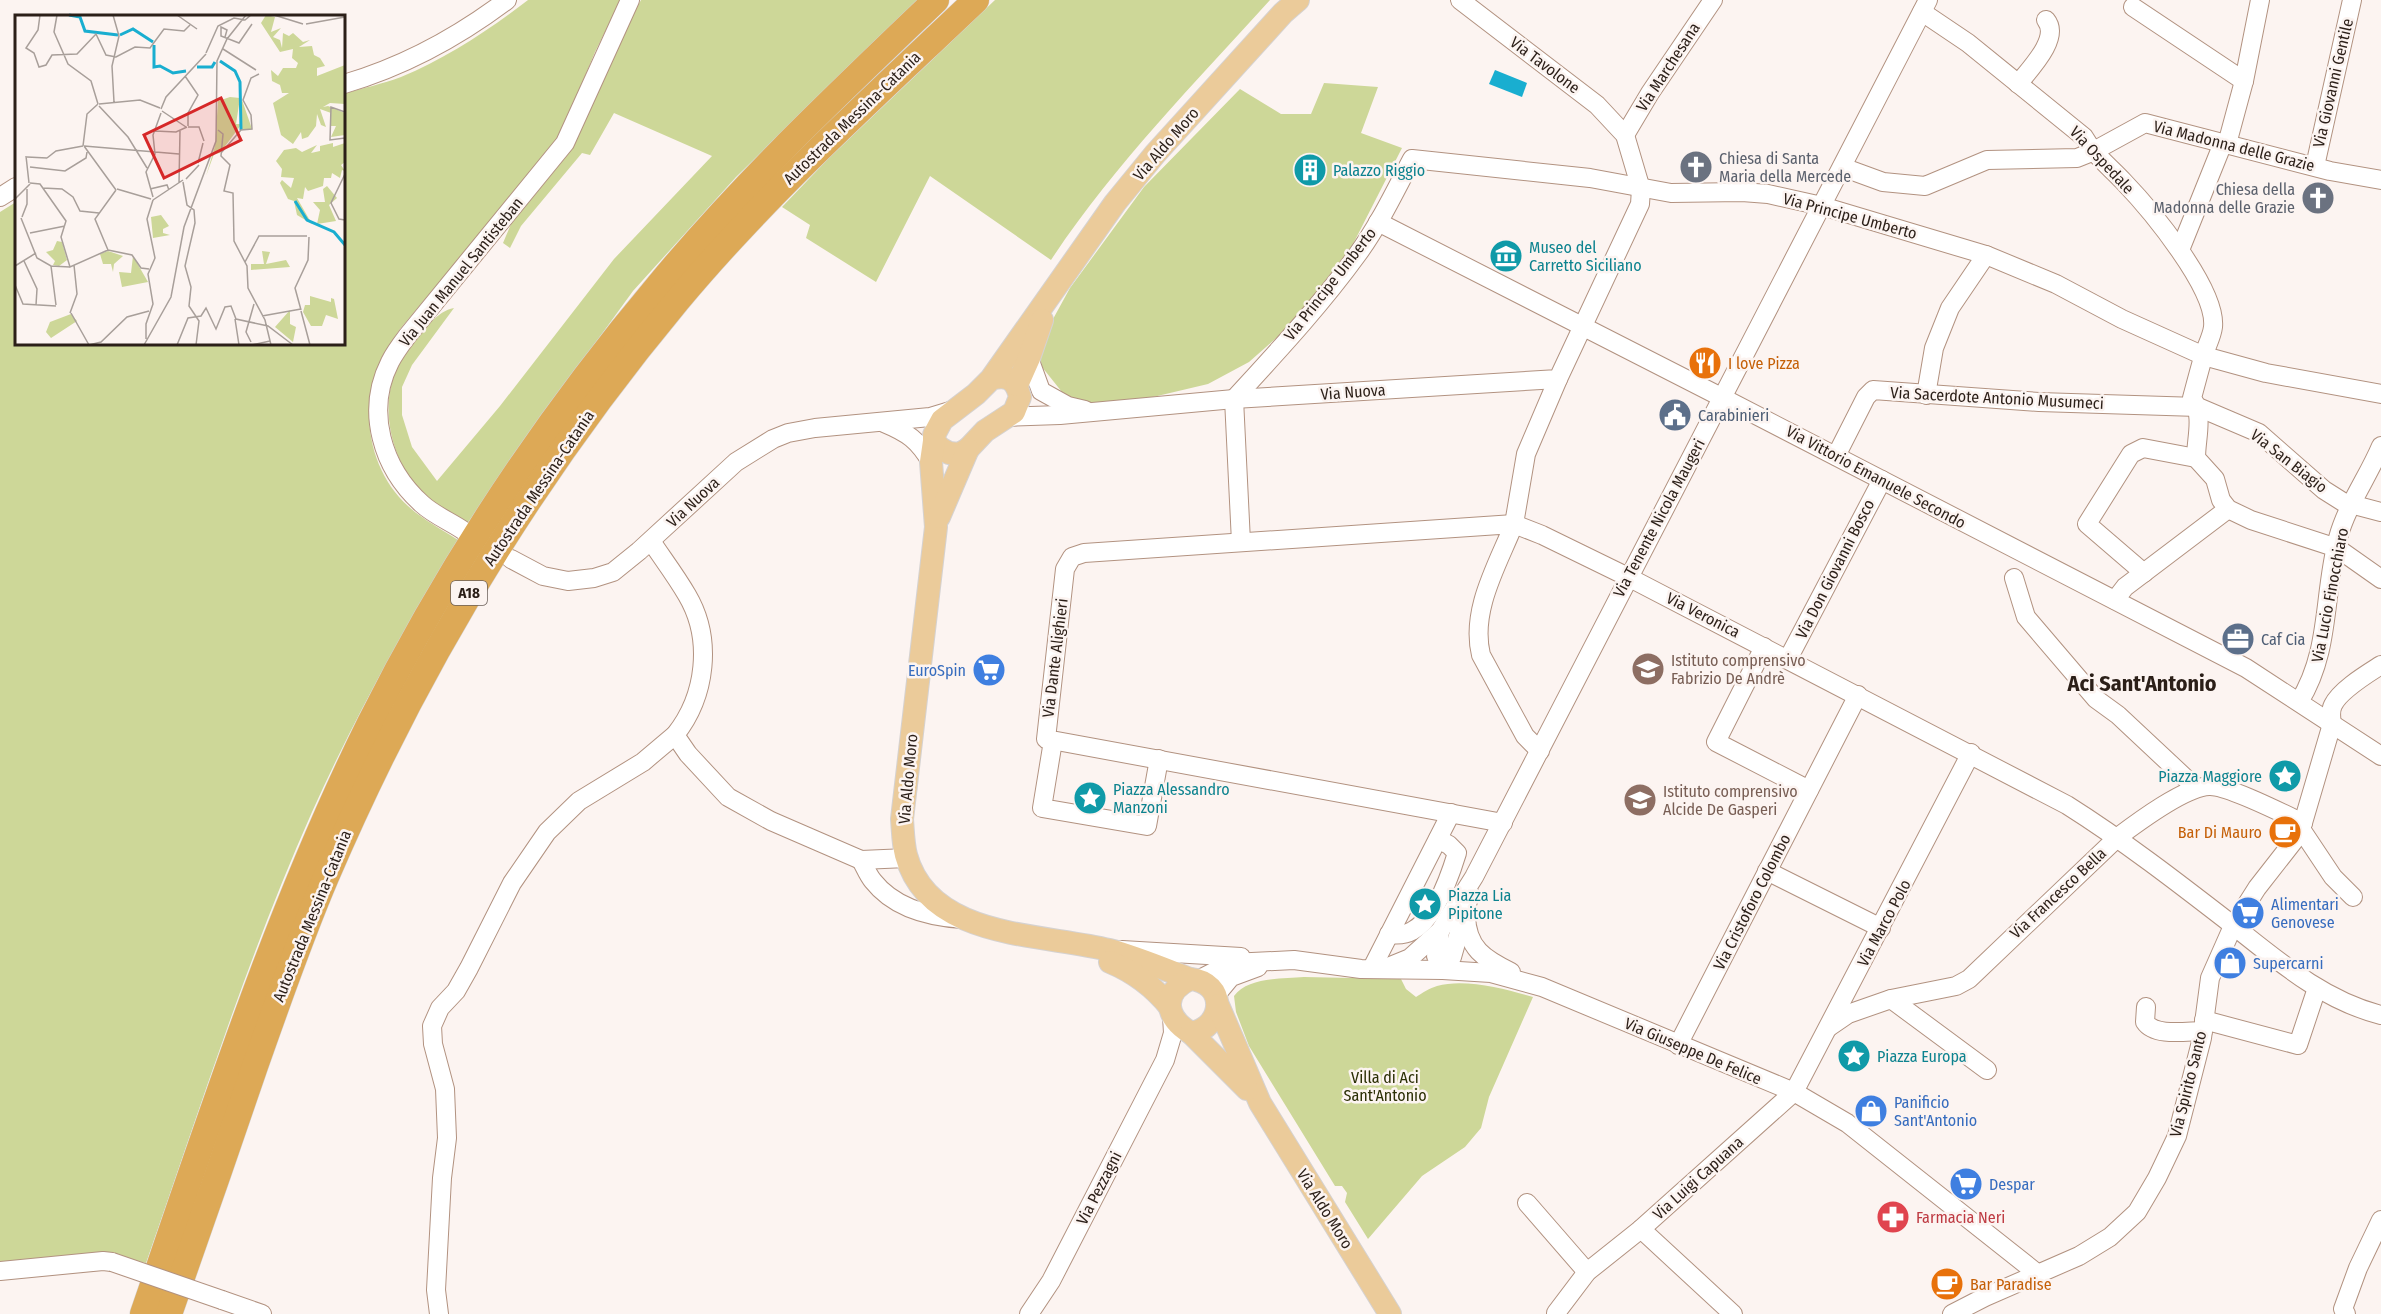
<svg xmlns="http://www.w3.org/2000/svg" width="2381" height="1314" font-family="'Fira Sans Condensed',sans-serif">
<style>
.green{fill:#cdd798}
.water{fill:#19aed0}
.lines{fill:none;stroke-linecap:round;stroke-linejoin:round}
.minor-casing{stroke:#b29280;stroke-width:20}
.major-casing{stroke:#d5d2d1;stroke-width:24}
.highway-casing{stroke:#d5d2d1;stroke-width:27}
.minor{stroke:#fff;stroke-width:18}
.major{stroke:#ebcb9a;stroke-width:22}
.highway{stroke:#dda956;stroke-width:26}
.minor-bridge-casing{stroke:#b29280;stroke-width:20;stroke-linecap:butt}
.minor-bridge{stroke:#fff;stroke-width:18}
.labels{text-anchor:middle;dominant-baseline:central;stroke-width:5;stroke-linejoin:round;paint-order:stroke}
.shield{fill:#fcf4f1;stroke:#6a5f59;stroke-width:1.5}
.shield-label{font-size:15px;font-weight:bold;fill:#2b1f18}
.street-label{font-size:16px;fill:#2b1f18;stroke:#fcf4f1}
.worship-label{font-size:16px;fill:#5b616d;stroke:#fcf4f1;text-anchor:start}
.culture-label{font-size:16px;fill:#0d838f;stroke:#fcf4f1;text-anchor:start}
.food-label{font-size:16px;fill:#c56008;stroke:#fcf4f1;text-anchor:start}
.service-label{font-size:16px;fill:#4e5e75;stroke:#fcf4f1;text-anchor:start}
.education-label{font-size:16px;fill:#785e54;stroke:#fcf4f1;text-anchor:start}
.shop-label{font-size:16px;fill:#366cbe;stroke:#fcf4f1;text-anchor:start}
.park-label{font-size:16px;fill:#2b2f05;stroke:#fcf4f1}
.health-label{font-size:16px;fill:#be3a42;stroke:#fcf4f1;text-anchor:start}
.district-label{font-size:22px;font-weight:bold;fill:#2b1f18;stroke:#fcf4f1}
.inset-river{fill:none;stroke:#19aed0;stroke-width:3}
.inset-road{fill:none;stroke:#a89f9a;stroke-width:1.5}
.view{fill:#d62828;fill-opacity:0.15;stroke:#d62828;stroke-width:3}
.inset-edge{fill:none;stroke:#2b1f18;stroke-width:3}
</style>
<rect width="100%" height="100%" fill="#fcf4f1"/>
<g class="green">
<path d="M528 0H621L595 52 561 134 530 174 400 329C394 338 388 347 383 356 358 404 367 469 408 506 422 519 441 529 458 540 405 628 354 718 312 812 247 958 199 1112 146 1263L106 1254 0 1266V212L16 202V344H344V94C362 88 383 84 401 77 447 58 489 30 528 0Z"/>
<path d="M641 0H918L736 177 633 291 540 419 467 524C455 516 440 509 429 500 393 469 376 407 399 365 403 357 409 350 414 343 425 329 437 311 454 308L412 365 402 387V415L412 447 437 481 500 406 614 259 712 156 614 113 590 155 582 153 521 226 510 248 503 243 511 224 569 153 622 35Z"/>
<path d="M995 0H1270C1194 84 1113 166 1051 260L930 176 876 282 806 238 810 225 782 207 830 157Z"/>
<polygon points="1324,83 1378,87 1361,133 1402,148 1352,246 1290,326 1249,362 1208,384 1153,397 1082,405 1062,392 1042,367 1040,356 1047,330 1070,288 1144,187 1240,89 1281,114 1311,114"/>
<path d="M1304 977 1401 979 1406 989 1416 997C1422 993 1430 988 1437 986 1465 978 1506 989 1533 997L1489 1097 1481 1128 1465 1147 1422 1176 1368 1239 1345 1202 1347 1193 1342 1186H1335L1249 1046 1236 1012 1234 996C1248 977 1282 979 1304 977Z"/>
</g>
<polygon class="water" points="1495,70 1527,83 1522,97 1489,84"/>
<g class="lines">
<g class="minor-casing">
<g id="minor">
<polyline points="2133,7 2244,81"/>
<path d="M1922 12 1968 43 2084 137C2094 155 2109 166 2123 181 2150 209 2217 289 2213 327 2212 336 2207 345 2204 354 2200 368 2196 383 2192 398 2204 416 2196 438 2196 458L2215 479 2221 500 2228 509 2251 520 2337 548 2381 579"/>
<path d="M344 84C402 67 458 37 507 0"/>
<path d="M2018 84C2029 70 2061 38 2046 20"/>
<polyline points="1625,135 1650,93 1713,0"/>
<polyline points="2227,144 2244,81 2260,0"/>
<polyline points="2315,166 2352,0"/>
<polyline points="1842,167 1883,182 1925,186 1987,160 2077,158 2092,152 2145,123 2330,171 2381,180"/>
<polyline points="0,197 16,187"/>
<polyline points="1378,222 1723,398 2246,668 2381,756"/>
<polyline points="2180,250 2223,143"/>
<polyline points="1029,358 1041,391 1068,406 1085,410"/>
<path d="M1558 379 1526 454 1514 524 1542 535 1628 577 2067 805C2124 841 2177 882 2230 923 2277 960 2322 1000 2381 1015"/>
<polyline points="1926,395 1934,348 1950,308 1986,255"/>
<path d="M1234 399C1277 352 1320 306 1357 255 1379 225 1395 191 1412 159L1590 178 1671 193 1742 192 1768 194 1822 206 1986 255 2056 284 2122 319 2204 356 2266 373 2381 394"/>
<polyline points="1234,399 1241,542"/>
<polyline points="1005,417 1060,415 1234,399 1558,379 1640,204 1641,189 1625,135 1597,105 1460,0"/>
<path d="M884 423C908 433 918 440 931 462"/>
<polyline points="1836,456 1866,397 1873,390 2039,402 2198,407 2259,433 2324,490 2343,502 2381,512"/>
<path d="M464 531C451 522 434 515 422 504 382 468 365 411 390 362 395 352 402 343 408 335L565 143 630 0"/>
<path d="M651 541C663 559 676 576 687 595 713 639 706 696 675 735L688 754 728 797 771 821 861 860 907 858"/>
<polyline points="511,559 543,576 568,581 594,578 613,572 639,551 736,462 773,439 788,433 815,428 930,417 953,410"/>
<polyline points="2144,573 2087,524 2131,454 2143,448 2196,458"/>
<polyline points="2014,578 2026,617 2096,699 2118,715 2196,788"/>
<polyline points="2115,600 2125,587 2228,509"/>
<polyline points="1764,647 1716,742 1809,790"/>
<polyline points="1788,659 1882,480"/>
<path d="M2299 702C2331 651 2323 594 2338 538 2347 505 2368 477 2381 446"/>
<polyline points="1053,741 1042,808 1147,826 1159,759"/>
<path d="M1503 823 1046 739 1065 569 1072 557 1084 553 1514 524C1498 564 1470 610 1481 655L1525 736 1540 751"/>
<polyline points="2301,829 2333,877 2353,897"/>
<path d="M861 860C865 867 868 875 873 881 895 909 930 917 963 919"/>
<polyline points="1767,871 1881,928"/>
<path d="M1466 916C1467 948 1484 959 1511 972"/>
<polyline points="1440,931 1436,956 1443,970 1452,957 1470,894"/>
<path d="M1389 934C1397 935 1405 935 1412 931 1435 919 1450 876 1457 853L1449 845 1438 839"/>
<polyline points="1122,950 1241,957"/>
<polyline points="1372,968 1451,813"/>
<polyline points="1383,969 1410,958 1440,931 1474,877 1928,0"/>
<polyline points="1200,979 1231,963 1294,960 1361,969 1443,970 1491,973 1542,987 1794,1092 1847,1123 2038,1274"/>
<polyline points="1216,995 1231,977 1258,967"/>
<path d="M1891 999 1956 986 1969 979 2118 837C2138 822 2185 787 2209 786 2227 785 2284 814 2303 823"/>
<path d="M2146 1007 2145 1022C2155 1037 2187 1031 2203 1031"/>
<polyline points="2204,1020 2298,1045 2317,988"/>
<polyline points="1829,1027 1848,1014 1891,999 1987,1070"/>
<polyline points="1678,1045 1858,695"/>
<polyline points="1527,1203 1587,1272"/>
<polyline points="0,1271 103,1261 112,1262"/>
<polyline points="222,1300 262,1314"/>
<polyline points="439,1314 436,1290 442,1178 447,1138 445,1089 433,1044 432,1026 440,1008 456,991 469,968 512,883 547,832 579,801 643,762 675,735"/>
<polyline points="1029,1314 1051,1281 1165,1060 1173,1033 1172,1017"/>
<polyline points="1557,1314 1556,1313 1587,1272 1641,1229"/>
<polyline points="1733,1314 1641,1229 1794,1092 1971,753"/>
<path d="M1952 1314 1985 1297 2079 1256 2110 1237 2137 1212 2157 1178 2177 1136 2202 1038 2210 978 2233 926 2257 888 2300 833 2332 724C2331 718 2330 711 2333 705 2340 690 2367 674 2381 665"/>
<polyline points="2346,1314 2343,1309 2358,1268 2381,1220"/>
</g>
</g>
<g class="major-casing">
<g id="major">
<path d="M991 379C1008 374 1016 380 1020 397L1014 412 985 431 968 449 959 454 949 453 940 448 934 441V435L942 420 976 394 991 379 1115 203 1155 154 1283 13 1298 0"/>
<polyline points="1017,385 1029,358 1042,320"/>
<path d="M934 441 931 462 936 527 902 819C903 831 903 843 906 855 929 940 1042 933 1109 950 1136 957 1164 969 1190 979"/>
<polyline points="939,517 968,449"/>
<path d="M1110 962C1134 972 1154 987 1170 1007"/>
<path d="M1190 979C1227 982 1225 1027 1191 1033 1165 1018 1161 993 1190 979Z"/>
<polyline points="1218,1005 1260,1103 1390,1314"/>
<polyline points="1191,1033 1247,1089"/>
</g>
</g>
<g class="highway-casing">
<g id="highway">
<path d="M143 1314C212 1114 276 913 370 723 448 567 546 419 658 286 743 183 840 92 936 0"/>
<path d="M169 1314C198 1232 226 1151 254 1069 277 1004 299 940 326 877 415 669 532 475 677 301 767 193 873 98 976 0"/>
</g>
</g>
<use href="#minor" class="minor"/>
<use href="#major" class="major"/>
<use href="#highway" class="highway"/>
<g class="minor-bridge-casing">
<polyline id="minor-bridge" points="112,1262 222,1300"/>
</g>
<use href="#minor-bridge" class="minor-bridge"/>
</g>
<defs>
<g id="church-disc" transform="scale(1.725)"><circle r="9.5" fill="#6b7280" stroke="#fcf4f1"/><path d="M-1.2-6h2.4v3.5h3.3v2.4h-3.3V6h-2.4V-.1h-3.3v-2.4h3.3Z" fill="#fff"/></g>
<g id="building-disc" transform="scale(1.725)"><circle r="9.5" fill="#0f9aa8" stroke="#fcf4f1"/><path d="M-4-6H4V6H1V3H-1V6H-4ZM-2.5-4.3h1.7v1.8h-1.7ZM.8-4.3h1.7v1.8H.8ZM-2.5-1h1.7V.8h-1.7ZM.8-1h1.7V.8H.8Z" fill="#fff"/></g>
<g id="museum-disc" transform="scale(1.725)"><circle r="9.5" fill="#0f9aa8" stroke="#fcf4f1"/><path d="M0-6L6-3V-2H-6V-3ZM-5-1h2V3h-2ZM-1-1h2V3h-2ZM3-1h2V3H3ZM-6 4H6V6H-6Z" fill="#fff"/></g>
<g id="restaurant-disc" transform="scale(1.725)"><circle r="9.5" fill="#e8710a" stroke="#fcf4f1"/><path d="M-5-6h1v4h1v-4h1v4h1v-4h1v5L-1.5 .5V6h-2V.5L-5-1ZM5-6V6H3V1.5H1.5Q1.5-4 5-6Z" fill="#fff"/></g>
<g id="civic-disc" transform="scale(1.725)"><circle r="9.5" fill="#5c6f8a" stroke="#fcf4f1"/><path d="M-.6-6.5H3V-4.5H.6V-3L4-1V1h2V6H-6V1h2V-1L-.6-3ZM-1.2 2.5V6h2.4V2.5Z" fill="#fff"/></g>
<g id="office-disc" transform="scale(1.725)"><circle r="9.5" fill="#5c6f8a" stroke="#fcf4f1"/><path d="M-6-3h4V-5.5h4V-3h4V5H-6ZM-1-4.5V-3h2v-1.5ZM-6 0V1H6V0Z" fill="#fff"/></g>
<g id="school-disc" transform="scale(1.725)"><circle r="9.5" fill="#8d6e63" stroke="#fcf4f1"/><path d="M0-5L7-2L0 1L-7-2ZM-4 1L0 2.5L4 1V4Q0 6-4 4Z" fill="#fff"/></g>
<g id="supermarket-disc" transform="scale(1.725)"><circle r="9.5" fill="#3f7fe0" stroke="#fcf4f1"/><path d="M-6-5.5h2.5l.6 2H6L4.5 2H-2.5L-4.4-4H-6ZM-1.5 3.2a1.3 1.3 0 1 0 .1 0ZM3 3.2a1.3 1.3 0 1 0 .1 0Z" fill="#fff"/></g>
<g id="sight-disc" transform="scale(1.725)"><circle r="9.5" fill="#0f9aa8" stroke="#fcf4f1"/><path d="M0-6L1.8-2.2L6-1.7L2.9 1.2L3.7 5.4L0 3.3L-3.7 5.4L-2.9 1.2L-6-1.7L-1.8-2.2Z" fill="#fff"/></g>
<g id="cafe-disc" transform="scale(1.725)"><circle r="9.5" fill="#e8710a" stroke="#fcf4f1"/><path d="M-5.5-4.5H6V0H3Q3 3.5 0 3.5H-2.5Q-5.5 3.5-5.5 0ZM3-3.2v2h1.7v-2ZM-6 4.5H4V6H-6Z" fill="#fff"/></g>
<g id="shop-disc" transform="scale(1.725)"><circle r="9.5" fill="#3f7fe0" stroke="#fcf4f1"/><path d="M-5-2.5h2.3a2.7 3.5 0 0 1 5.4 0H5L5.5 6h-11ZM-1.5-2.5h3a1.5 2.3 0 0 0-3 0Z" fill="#fff"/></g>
<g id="pharmacy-disc" transform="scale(1.725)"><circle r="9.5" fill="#e0444e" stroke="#fcf4f1"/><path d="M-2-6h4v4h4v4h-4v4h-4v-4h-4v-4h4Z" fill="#fff"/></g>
</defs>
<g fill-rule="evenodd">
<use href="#church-disc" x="1696" y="167"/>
<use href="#building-disc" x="1310" y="170"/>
<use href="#church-disc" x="2318" y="198"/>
<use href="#museum-disc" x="1506" y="256"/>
<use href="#restaurant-disc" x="1705" y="363"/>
<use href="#civic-disc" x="1675" y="415"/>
<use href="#office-disc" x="2238" y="639"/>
<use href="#school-disc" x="1648" y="669"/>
<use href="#supermarket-disc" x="989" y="670"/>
<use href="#sight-disc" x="2285" y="776"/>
<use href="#sight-disc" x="1090" y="798"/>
<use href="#school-disc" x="1640" y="800"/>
<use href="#cafe-disc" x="2285" y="832"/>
<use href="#sight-disc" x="1425" y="904"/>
<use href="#supermarket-disc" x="2248" y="913"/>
<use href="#shop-disc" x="2230" y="963"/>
<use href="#sight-disc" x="1854" y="1056"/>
<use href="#shop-disc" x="1871" y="1111"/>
<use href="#supermarket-disc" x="1966" y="1184"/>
<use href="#pharmacy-disc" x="1893" y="1217"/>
<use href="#cafe-disc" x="1947" y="1284"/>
</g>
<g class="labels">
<rect class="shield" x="451" y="581" width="36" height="24" rx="4.5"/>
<g class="shield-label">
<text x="469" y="593">A18</text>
</g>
<g class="street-label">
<text transform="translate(1545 65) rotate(37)">Via Tavolone</text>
<text transform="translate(1668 67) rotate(-57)">Via Marchesana</text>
<text transform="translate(2333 83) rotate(-77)">Via Giovanni Gentile</text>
<text transform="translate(852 118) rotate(-44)">Autostrada Messina-Catania</text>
<text transform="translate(1166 144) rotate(-49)">Via Aldo Moro</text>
<text transform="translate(2234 146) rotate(14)">Via Madonna delle Grazie</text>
<text transform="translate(2102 160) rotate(47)">Via Ospedale</text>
<text transform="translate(1850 216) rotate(15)">Via Principe Umberto</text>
<text transform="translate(461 272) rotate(-51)">Via Juan Manuel Santisteban</text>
<text transform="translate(1330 284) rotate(-52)">Via Principe Umberto</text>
<text transform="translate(1353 392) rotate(-4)">Via Nuova</text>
<text transform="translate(1997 398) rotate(3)">Via Sacerdote Antonio Musumeci</text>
<text transform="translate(2289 461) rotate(38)">Via San Biagio</text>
<text transform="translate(1876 477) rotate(28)">Via Vittorio Emanuele Secondo</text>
<text transform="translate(539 488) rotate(-56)">Autostrada Messina-Catania</text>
<text transform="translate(693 502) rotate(-43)">Via Nuova</text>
<text transform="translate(1659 518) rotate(-62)">Via Tenente Nicola Maugeri</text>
<text transform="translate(1835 569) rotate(-63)">Via Don Giovanni Bosco</text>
<text transform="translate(2330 595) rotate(-79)">Via Lucio Finocchiaro</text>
<text transform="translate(1703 615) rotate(27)">Via Veronica</text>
<text transform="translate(1055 658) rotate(-83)">Via Dante Alighieri</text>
<text transform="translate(908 779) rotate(-85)">Via Aldo Moro</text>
<text transform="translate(2058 893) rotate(-43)">Via Francesco Bella</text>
<text transform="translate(1752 902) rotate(-63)">Via Cristoforo Colombo</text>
<text transform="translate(312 916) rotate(-68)">Autostrada Messina-Catania</text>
<text transform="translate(1884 923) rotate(-62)">Via Marco Polo</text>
<text transform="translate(1693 1051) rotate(23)">Via Giuseppe De Felice</text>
<text transform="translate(2188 1084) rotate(-76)">Via Spirito Santo</text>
<text transform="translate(1698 1178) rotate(-42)">Via Luigi Capuana</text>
<text transform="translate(1099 1188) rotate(-63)">Via Pezzagni</text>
<text transform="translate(1325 1209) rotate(58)">Via Aldo Moro</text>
</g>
<g class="worship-label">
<text x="1719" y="158">Chiesa di Santa<tspan x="1719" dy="18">Maria della Mercede</tspan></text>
<text x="2295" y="189" text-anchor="end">Chiesa della<tspan x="2295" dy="18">Madonna delle Grazie</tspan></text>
</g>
<g class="culture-label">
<text x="1333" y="170">Palazzo Riggio</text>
<text x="1529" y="247">Museo del<tspan x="1529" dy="18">Carretto Siciliano</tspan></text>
<text x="2262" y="776" text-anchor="end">Piazza Maggiore</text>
<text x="1113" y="789">Piazza Alessandro<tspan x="1113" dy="18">Manzoni</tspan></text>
<text x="1448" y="895">Piazza Lia<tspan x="1448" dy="18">Pipitone</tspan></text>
<text x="1877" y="1056">Piazza Europa</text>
</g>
<g class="food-label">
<text x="1728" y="363">I love Pizza</text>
<text x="2262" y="832" text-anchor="end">Bar Di Mauro</text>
<text x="1970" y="1284">Bar Paradise</text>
</g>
<g class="service-label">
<text x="1698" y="415">Carabinieri</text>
<text x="2261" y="639">Caf Cia</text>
</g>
<g class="education-label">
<text x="1671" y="660">Istituto comprensivo<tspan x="1671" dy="18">Fabrizio De Andrè</tspan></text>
<text x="1663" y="791">Istituto comprensivo<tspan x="1663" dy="18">Alcide De Gasperi</tspan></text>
</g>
<g class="shop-label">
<text x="966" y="670" text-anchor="end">EuroSpin</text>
<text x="2271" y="904">Alimentari<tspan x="2271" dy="18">Genovese</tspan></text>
<text x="2253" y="963">Supercarni</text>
<text x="1894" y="1102">Panificio<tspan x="1894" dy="18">Sant'Antonio</tspan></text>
<text x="1989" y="1184">Despar</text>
</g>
<g class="park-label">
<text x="1385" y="1077">Villa di Aci<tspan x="1385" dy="18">Sant'Antonio</tspan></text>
</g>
<g class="health-label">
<text x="1916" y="1217">Farmacia Neri</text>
</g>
<g class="district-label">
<text x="2142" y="683">Aci Sant'Antonio</text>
</g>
</g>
<g transform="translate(15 15)">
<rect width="330" height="330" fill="#fcf4f1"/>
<path d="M251 0 260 2 256 17 266 13 258 22 265 25 267 33 268 18 274 21 278 18 288 27 295 25 284 32 297 31 299 40 305 43 310 51 302 53V61L330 50V89L315 88 308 92 313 91 330 98V120L316 122 321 111H316V98L305 94 311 112 306 110 302 99 301 111 293 122 287 124 286 117 278 129 266 120 258 88 274 78H267L265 70 257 66 256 55 263 61 268 53H281L283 48 277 43 278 34 265 37 246 8ZM215 82 225 83 221 109H226L227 85 237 114H227L226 110 205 138 199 139 191 161 200 131 203 86ZM318 128V132L330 128V147L326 150 330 156 327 155 325 163 317 158 316 163H309L308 171 293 176 290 172 288 184 282 183 297 209 282 200 279 186 273 184 265 168 267 165 276 173 279 163 266 162 267 154 261 146 269 135 281 133 287 137 302 130 296 138 305 136V131ZM312 171 322 183 314 190 321 206 302 209 305 195 298 187H310L308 174ZM146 200 154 211 148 214V218L155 220 138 223 136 202ZM42 226 47 227 52 245 44 251 38 250 40 246 31 237 38 235ZM93 236 108 241 99 249 98 257 96 249H88L85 239ZM247 236 255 237 251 249 271 245 275 252 236 255V249H249ZM118 241 133 267 107 272 104 257 116 258ZM295 281 316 287V283L319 284 323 304 311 300 307 311H296L288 297 290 290H295ZM275 295V309L281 312 278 327 260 312ZM56 299 62 306 36 323 31 317 35 307Z" fill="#cdd798"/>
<path class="inset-river" d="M54 0 65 2 70 16 103 20M105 20 118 14 138 27M139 30V52L145 51 158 58 171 56M205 46 220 56 225 67 226 115M182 52H197L200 47M280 186 292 205 319 217 330 230"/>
<path class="inset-road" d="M25 0 23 15 11 33 19 38 24 52 31 50 37 40 62 39 81 19 91 40 101 42 120 32 135 33 149 14 169 16 175 10M42 0 39 17 53 49 76 66 83 89M98 0 104 21 97 51 99 87M162 0 182 14M259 0 288 9M291 9 330 2M210 22 212 15 206 12V21L224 28 237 9M208 34 241 55M191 38 203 11 219 3 230 5 236 0M170 61 183 80 173 98V111M84 89 125 85 145 93M84 91 113 122 132 153M146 94 151 82 191 39M147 96 171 112M330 97 316 92 315 125 330 123M173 112H184L189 126M203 115 208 119 206 141 215 150 209 176 218 178 219 226 232 251 233 273 250 305 256 330M140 116 161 117 172 112M68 131 72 99 83 89M69 131 164 139M69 131 101 175M206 138 226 115 237 114 236 100 228 85 236 63 244 59M11 141 14 168M12 142 32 143M32 143 41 136 68 131M183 148 188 128M15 152 50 156 71 143 72 137M330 159 316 188 324 204 330 205M171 164 184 150M168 167 172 190 179 195 180 208 170 251 176 272 174 291 184 306 181 330M15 168 25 169 51 206 46 222 55 252 93 235 80 204 101 175M164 168 165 116M28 173 47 174 58 182 65 196 84 198M102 174 136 184M135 174 152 170 154 175M138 182 131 157 140 139 138 120 146 98M0 184 15 169M138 185 168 165M7 202 12 189V174M6 203 22 243 36 251 55 252M15 218 50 211M93 235 117 240 126 253 134 254M9 246 22 274 21 290M230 247 244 221H292M0 251 21 238M36 251 41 290M0 270 8 289 41 291M286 295 280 273 293 245 294 222M286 296 295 330M55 298 62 279 59 250M56 298 74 330M247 301 286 294M220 304 224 330M131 324V309L138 289 133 259 140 243 132 204 138 185M236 327 231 317 239 289M74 330 86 327 112 302 134 296M129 330 156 282 169 212 201 126 202 46 212 24 231 0M162 330 173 303 186 301 191 293 201 314 210 292 216 291 221 304 253 311 278 330M237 330 255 326"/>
<path class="view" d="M206 83 226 125 149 163 129 120Z"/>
<rect width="330" height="330" class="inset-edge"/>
</g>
</svg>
